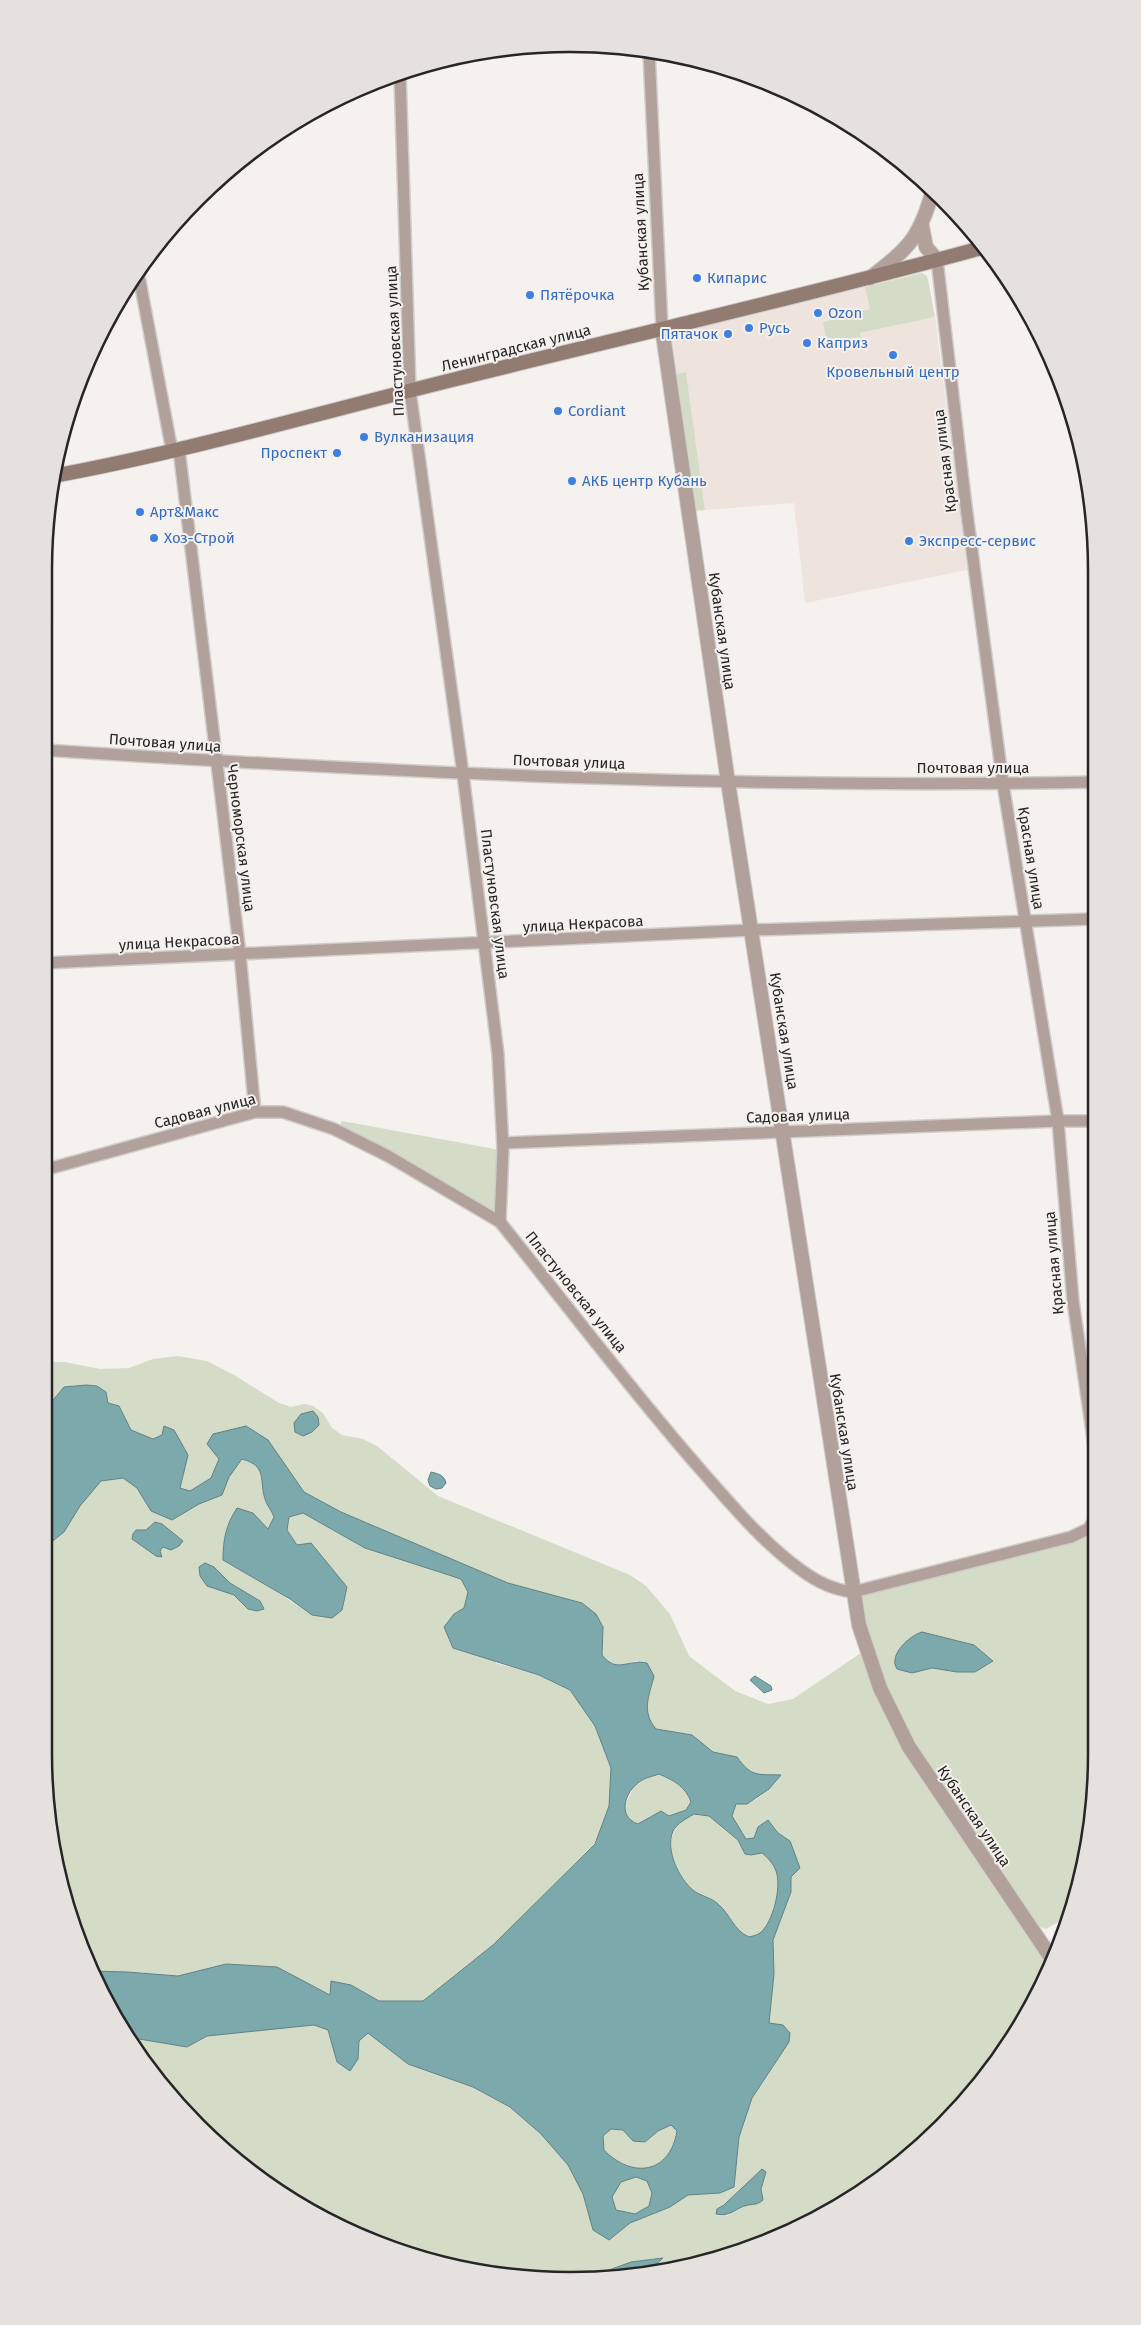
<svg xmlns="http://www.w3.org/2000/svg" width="1141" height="2325" font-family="'Fira Sans',sans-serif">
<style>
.built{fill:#eee4dd}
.green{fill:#d4dcc7;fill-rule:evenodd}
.water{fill:#7ca9ac;stroke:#628184;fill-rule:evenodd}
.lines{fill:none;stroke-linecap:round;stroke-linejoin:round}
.minor-casing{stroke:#cfccca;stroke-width:14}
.tertiary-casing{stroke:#cfccca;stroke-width:16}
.secondary-casing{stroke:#cfccca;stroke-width:16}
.minor{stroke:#b2a19a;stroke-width:11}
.tertiary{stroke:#b2a19a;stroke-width:14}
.secondary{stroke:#927b71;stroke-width:14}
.shop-dot{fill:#3f7fe0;stroke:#f4f1ee;stroke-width:2}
.labels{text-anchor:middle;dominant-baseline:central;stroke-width:4;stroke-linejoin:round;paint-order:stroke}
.street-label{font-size:15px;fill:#272525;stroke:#f4f1ee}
.shop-label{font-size:15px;fill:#366cbe;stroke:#f4f1ee;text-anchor:start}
.rim{fill:none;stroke:#272525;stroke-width:2.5}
</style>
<rect width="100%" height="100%" fill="#f4f1ee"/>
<polygon class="built" points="865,287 870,309 823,322 861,336 860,333 935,317 967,570 805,603 794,503 705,510 686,372 676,374 668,332"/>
<g class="green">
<polygon points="922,273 927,276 928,280 935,317 860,333 861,337 827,343 823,322 870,309 865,287"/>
<polygon points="686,372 705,510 695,511 676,374"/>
<polygon points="342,1121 500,1150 495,1210 492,1211 339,1127"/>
<path d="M178 1356 207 1361 234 1375 279 1403 291 1407 304 1404 313 1406 323 1413 332 1428 342 1435 363 1439 377 1446 438 1496 630 1575 646 1586 670 1614 689 1656 735 1691 768 1704 793 1699 861 1653 876 1696 917 1773 1050 1969 1009 2047 966 2102 891 2173 804 2227 707 2263 639 2277 646 2274 662 2258 631 2262 595 2275 594 2278 536 2280 467 2271 369 2241 307 2211 223 2150 153 2075 129 2040 139 2039 187 2047 207 2036 314 2025 328 2030 337 2062 358 2059V2041L368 2033 408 2064 473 2087 510 2107 541 2134 568 2165 583 2194 593 2230 609 2240 630 2223 670 2207 688 2195 720 2193 734 2187 739 2137 752 2098 789 2042 769 2023 774 1974 773 1940 791 1893 790 1841 778 1833 768 1821 758 1827 754 1838 746 1839 732 1816 736 1803C755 1805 768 1793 773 1775 757 1778 746 1770 737 1757L713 1752 692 1735 656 1729C641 1711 649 1697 654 1676L637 1661C621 1665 613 1668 602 1655L603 1627 544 1594 508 1583 341 1512 304 1492 286 1467 207 1444 219 1459 211 1478 190 1491 180 1488 183 1472 162 1435 153 1439 131 1430 119 1407 49 1404 44 1411V1362H65L100 1369 129 1368 153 1359ZM749 2182 761 2189 763 2200 746 2205 727 2216 717 2209 724 2205Z"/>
<path d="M243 1459C268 1467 259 1480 265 1499 267 1505 271 1511 274 1517L268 1529 253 1513 257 1579 312 1615 347 1587 329 1567 297 1545 287 1529 289 1516 303 1513 365 1548 461 1579 468 1592 464 1609 454 1614 496 1663 539 1675 570 1690 595 1726 611 1769 609 1806 595 1843 493 1945 423 2001H379L351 1985 331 1982V1995L277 1967 226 1964 178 1976 127 1972 93 1971 72 1924 54 1857 44 1754V1548L64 1532 80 1506 101 1481 123 1478 137 1488 151 1511 172 1520 199 1504 222 1495 229 1477ZM136 1530H146L163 1546 156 1556 132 1539ZM214 1567 230 1583 260 1601 248 1609 234 1595 207 1586Z"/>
<path d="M1096 1533 1097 1755 1087 1858 1077 1892 1074 1893 1069 1916 1046 1929 1035 1925C972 1834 900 1742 867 1635 864 1623 863 1609 861 1597L865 1594 1074 1543 1090 1534ZM922 1632 974 1645 993 1660C967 1677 961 1673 932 1668Z"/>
<path d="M659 1774C673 1781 685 1787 691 1802L686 1810 669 1816 661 1811 638 1824C622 1818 622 1810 629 1797 633 1789 635 1783 644 1779 648 1777 654 1776 659 1774Z"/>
<path d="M694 1814 709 1816 738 1840 745 1854 751 1855 761 1853C768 1858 773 1863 776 1871 782 1886 773 1923 760 1933 757 1935 753 1936 749 1937 732 1930 731 1915 718 1904 712 1898 701 1896 694 1891 679 1879 665 1850 674 1831 678 1823 686 1818 694 1814Z"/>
<path d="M671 2125 677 2131C670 2174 632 2179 604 2150L603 2136 611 2129 623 2130 633 2141 645 2142 658 2131Z"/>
<polygon points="636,2177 647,2181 652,2193 649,2206 635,2214 616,2210 612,2197 621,2181"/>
</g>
<g class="water">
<path d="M86 1385 97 1386 106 1392 108 1403 119 1406 131 1430 153 1439 162 1435 164 1426 174 1430 188 1455 180 1488 190 1491 211 1478 219 1459 207 1444 213 1434 246 1426 268 1440 304 1492 341 1512 508 1583 582 1603 596 1614 603 1627 602 1655C617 1674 627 1659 647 1663L654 1676C649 1697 641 1711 656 1729L692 1735 713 1752 737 1757C752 1778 758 1774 781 1775L769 1789 747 1804H736L732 1816 746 1839 754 1838 758 1827 768 1820 778 1833 790 1841 800 1868 791 1877V1892L773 1940 774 1974 769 2023 783 2025 790 2033 789 2042 752 2098 739 2137 734 2187 720 2193 688 2195 670 2207 630 2223 609 2240 593 2230 583 2194 568 2165 541 2134 510 2107 473 2087 408 2064 368 2033 359 2041 358 2059 350 2071 337 2062 328 2030 314 2025 207 2036 187 2047 139 2039 129 2040 114 2018 93 1971 127 1972 178 1976 226 1964 277 1967 330 1995 331 1981 351 1985 379 2001H423L493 1945 595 1844 609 1806 611 1768 595 1726 570 1690 539 1675 453 1648 444 1627 454 1614 464 1608 468 1592 461 1579 365 1548 303 1513 289 1517 287 1530 297 1545 311 1543 347 1587 342 1610 332 1618 312 1615 290 1599 223 1560C223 1539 226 1525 237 1508L253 1513 268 1529 274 1517C272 1511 267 1506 265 1499 259 1481 268 1466 242 1459L229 1477 222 1495 199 1504 172 1520 151 1511 137 1488 123 1478 101 1481 80 1506 64 1532 44 1548V1411L64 1387ZM659 1774C673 1780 686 1787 691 1802L686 1810 669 1816 661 1811 638 1824C615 1816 626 1788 644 1779 648 1777 654 1776 659 1774ZM694 1814 709 1816 738 1840 745 1854 751 1855 762 1853C768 1858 773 1863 776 1871 782 1886 773 1923 760 1933 757 1935 753 1936 749 1937 733 1930 731 1915 718 1904 712 1898 701 1896 694 1891 679 1879 665 1850 673 1831 677 1823 686 1819 694 1814ZM671 2125 677 2131C670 2174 632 2179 604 2150L603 2136 611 2129 623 2130 633 2141 645 2142 658 2131ZM636 2177 647 2181 652 2193 649 2206 635 2214 616 2210 612 2197 621 2182Z"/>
<polygon points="313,1411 318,1417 319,1425 312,1432 303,1436 295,1432 294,1423 301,1414"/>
<path d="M431 1472C439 1474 444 1475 446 1483L442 1488 436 1489 430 1486 428 1480Z"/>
<polygon points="155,1522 162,1524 183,1541 179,1546 171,1550 163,1547 160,1551 162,1557 156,1556 132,1539 133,1534 136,1530 146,1530"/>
<polygon points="205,1563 214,1567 230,1583 260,1601 264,1609 257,1611 248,1609 234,1595 207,1586 200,1576 199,1567"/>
<path d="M922 1632 974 1645 993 1661 975 1672H957L932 1668 912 1673 897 1669C888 1655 909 1636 922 1632Z"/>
<polygon points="755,1676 771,1686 772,1690 764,1693 750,1680"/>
<path d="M762 2169 766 2172 761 2189 763 2200C757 2205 755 2204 748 2205 734 2208 733 2217 716 2214L717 2209 724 2205Z"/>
<polygon points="663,2258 646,2274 639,2277 594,2278 595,2275 631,2262"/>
</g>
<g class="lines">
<g class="minor-casing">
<g id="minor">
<polyline points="649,52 662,328"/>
<path d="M400 75 410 391 463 774 498 1054 503 1148 500 1222C566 1304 630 1389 700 1469 731 1504 763 1543 801 1570 817 1582 834 1590 853 1592L1071 1537 1088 1529 1096 1518"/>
<polyline points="937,260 966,506 1003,784 1058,1121 1073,1301 1096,1460"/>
<polyline points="138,271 172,451"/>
<polyline points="179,449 240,954 255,1112"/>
<path d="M44 750C393 773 743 789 1094 782"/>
<polyline points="44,963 752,930 1094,919"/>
<polyline points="503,1143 1058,1121 1095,1121"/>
<polyline points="44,1170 255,1112 283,1112 334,1129 388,1156 500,1222"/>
</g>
</g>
<g class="tertiary-casing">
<g id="tertiary">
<polyline points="922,226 926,247 937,260"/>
<path d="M870 278C907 249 919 240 932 193"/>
<polyline points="662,328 728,782 859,1625 880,1688 909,1747 1054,1962"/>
</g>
</g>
<g class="secondary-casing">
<path id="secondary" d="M53 476C189 451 322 412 456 379 633 335 810 295 985 247"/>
</g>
<use href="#minor" class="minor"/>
<use href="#tertiary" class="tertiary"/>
<use href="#secondary" class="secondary"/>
</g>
<g class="shop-dot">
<circle cx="697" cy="278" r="5"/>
<circle cx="530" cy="295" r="5"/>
<circle cx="818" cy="313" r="5"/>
<circle cx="749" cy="328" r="5"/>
<circle cx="728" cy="334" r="5"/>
<circle cx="807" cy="343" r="5"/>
<circle cx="893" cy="355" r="5"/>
<circle cx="558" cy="411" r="5"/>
<circle cx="364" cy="437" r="5"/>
<circle cx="337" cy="453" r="5"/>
<circle cx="572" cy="481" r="5"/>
<circle cx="140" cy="512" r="5"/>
<circle cx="154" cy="538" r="5"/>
<circle cx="909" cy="541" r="5"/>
</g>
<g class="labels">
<g class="street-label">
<text transform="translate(641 232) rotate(-93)">Кубанская улица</text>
<text transform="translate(395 341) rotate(-93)">Пластуновская улица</text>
<text transform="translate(516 348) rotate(-14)">Ленинградская улица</text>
<text transform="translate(945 461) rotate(-97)">Красная улица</text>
<text transform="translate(722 631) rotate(82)">Кубанская улица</text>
<text transform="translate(165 743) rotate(4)">Почтовая улица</text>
<text transform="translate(569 762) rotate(2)">Почтовая улица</text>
<text x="973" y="768">Почтовая улица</text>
<text transform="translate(241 838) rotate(83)">Черноморская улица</text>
<text transform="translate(1031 858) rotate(81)">Красная улица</text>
<text transform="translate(495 904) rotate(83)">Пластуновская улица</text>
<text transform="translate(583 924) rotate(-3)">улица Некрасова</text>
<text transform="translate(179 942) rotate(-3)">улица Некрасова</text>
<text transform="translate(784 1031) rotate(81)">Кубанская улица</text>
<text transform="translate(205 1111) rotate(-14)">Садовая улица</text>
<text transform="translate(798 1116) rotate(-2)">Садовая улица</text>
<text transform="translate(1054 1263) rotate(-95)">Красная улица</text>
<text transform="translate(576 1292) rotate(51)">Пластуновская улица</text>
<text transform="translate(844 1432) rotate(81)">Кубанская улица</text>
<text transform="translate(974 1816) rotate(56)">Кубанская улица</text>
</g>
<g class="shop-label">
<text x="707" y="278">Кипарис</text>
<text x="540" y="295">Пятёрочка</text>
<text x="828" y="313">Ozon</text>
<text x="759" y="328">Русь</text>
<text x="718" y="334" text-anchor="end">Пятачок</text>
<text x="817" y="343">Каприз</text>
<text x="893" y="372" text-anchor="middle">Кровельный центр</text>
<text x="568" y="411">Cordiant</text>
<text x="374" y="437">Вулканизация</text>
<text x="327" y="453" text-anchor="end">Проспект</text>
<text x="582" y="481">АКБ центр Кубань</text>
<text x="150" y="512">Арт&amp;Макс</text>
<text x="164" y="538">Хоз-Строй</text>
<text x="919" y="541">Экспресс-сервис</text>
</g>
</g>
<path d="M0 0H1141V2325H0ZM570 52H570A518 518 0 0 1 1088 570V1754A518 518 0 0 1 570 2272H570A518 518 0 0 1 52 1754V570A518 518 0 0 1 570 52Z" fill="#e4e1de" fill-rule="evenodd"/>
<path class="rim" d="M570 52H570A518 518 0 0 1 1088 570V1754A518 518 0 0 1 570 2272H570A518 518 0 0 1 52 1754V570A518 518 0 0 1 570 52Z"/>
</svg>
